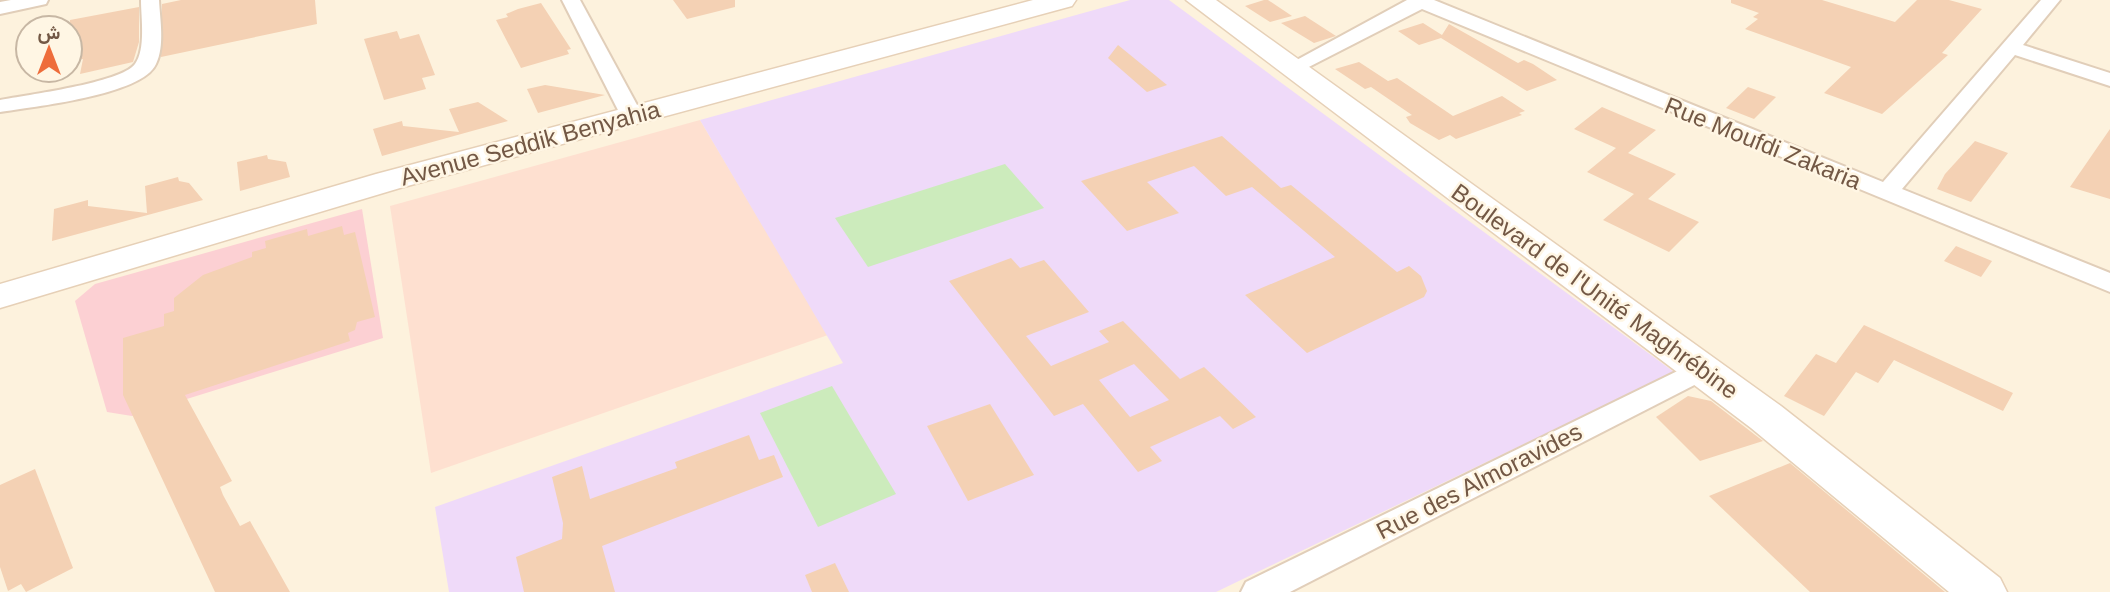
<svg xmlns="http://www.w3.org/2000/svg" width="2110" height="592" font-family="Arial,Vazirmatn,sans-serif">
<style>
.commercial{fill:#fee0d0}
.education{fill:#efdaf9}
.medical{fill:#fcd0d3}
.green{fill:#ccebbc}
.building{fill:#f4d1b4;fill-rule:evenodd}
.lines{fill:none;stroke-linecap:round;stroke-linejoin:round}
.street-casing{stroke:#e1ceb9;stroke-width:4}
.secondary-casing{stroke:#e6d0b7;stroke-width:3}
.street{fill:#fff;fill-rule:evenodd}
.secondary{fill:#fff;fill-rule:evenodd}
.labels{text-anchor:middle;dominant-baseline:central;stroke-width:5;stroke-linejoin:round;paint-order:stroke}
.street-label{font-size:24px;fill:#735845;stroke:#fff6e4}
</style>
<rect width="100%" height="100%" fill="#fdf2dd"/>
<polygon class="commercial" points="700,120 828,335 431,473 390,206"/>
<polygon class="education" points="1130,0 1169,0 1674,372 1216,592 449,592 435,507 843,363 700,120"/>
<polygon class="medical" points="362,209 383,338 132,416 107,412 75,301 95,284"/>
<g class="green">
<polygon points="1005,164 1044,208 868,267 835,218"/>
<polygon points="832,386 896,494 818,527 760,413"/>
</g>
<g class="building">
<polygon points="181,0 315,0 317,24 161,57 162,4"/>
<polygon points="673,0 735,0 735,7 687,19"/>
<polygon points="1264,0 1268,0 1292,16 1270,22 1245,6"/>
<polygon points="1731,0 1822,0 1895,22 1917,0 1949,0 1982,9 1942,53 1948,55 1882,114 1824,93 1851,67 1745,29 1758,19 1753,17 1759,13 1731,3"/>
<polygon points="541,3 571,49 567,50 569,54 521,68 496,20 508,17 506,14 518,9"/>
<polygon points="139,7 139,42 133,62 80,74 83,59 70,62 70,20"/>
<polygon points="1305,16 1336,36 1314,43 1281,23"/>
<polygon points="1423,23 1442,35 1449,24 1518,63 1524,60 1533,64 1557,80 1527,91 1441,38 1419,45 1398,31"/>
<polygon points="397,31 400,39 419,34 435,75 422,78 426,89 384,100 364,39"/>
<polygon points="1118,45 1167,85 1147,92 1108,58"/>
<polygon points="1359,62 1388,81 1376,85 1397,78 1453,116 1502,96 1525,111 1519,113 1522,115 1456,139 1450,135 1439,140 1410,123 1406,117 1412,115 1371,87 1365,89 1335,69"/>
<polygon points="545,85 605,95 538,113 527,89"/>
<polygon points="1748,87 1776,97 1754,119 1726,108"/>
<polygon points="478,102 508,121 382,156 373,129 402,121 403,126 459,132 449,109"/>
<polygon points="1602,107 1656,130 1628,153 1676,174 1648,199 1699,222 1669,252 1603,220 1634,194 1587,172 1616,148 1574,129"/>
<polygon points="2110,129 2110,199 2070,187"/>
<polygon points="1222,136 1281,188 1291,185 1397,272 1409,266 1421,276 1427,291 1424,297 1307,353 1245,295 1335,257 1252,187 1226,196 1194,166 1147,182 1179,213 1127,231 1081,181"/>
<polygon points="1975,141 2008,153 1971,202 1937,189 1945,174"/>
<polygon points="267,155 268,159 286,162 290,177 240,191 237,162"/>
<polygon points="178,177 179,181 189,183 203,200 52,241 54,209 88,200 88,206 147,213 145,186"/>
<polygon points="342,226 344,235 355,232 375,317 357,322 355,330 348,333 350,341 185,395 232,481 220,487 223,495 240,526 250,521 290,592 215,592 123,395 123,338 164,326 164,314 174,311 174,298 203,275 252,257 252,252 266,248 265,241 307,229 308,236"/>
<polygon points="1956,246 1992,261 1981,277 1944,261"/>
<path d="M1011 258 1020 268 1044 260 1089 312 1026 336 1051 366 1109 342 1099 331 1123 321 1180 379 1204 367 1256 417 1233 429 1220 416 1150 447 1162 461 1138 472 1083 404 1054 416 949 281ZM1134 364 1169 400 1130 417 1099 380Z"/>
<polygon points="1864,325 2013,393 2003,411 1894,360 1878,383 1856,372 1824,416 1784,396 1816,354 1836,363"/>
<polygon points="1688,396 1711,401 1763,441 1700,461 1656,417"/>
<polygon points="990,404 1034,475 968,501 927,426"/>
<polygon points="749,435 759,460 774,455 783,477 602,546 615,592 524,592 516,557 562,539 563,523 552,477 582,466 590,499 677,468 675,462"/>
<polygon points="1790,463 1945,592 1810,592 1709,496"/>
<polygon points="35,469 73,568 26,592 21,584 8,591 0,567 0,485"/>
<polygon points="835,563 849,592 812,592 805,575"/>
</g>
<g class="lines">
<g class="street-casing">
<g id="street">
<polygon points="11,0 48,0 46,4 0,14 0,2"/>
<path d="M141 0H159C160 20 165 46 156 64 143 95 32 107 0 112V100C26 95 121 83 135 64 146 49 141 18 141 0Z"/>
<polygon points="562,0 580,0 643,116 640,121 624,121 621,116"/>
<polygon points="1407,0 1434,0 1883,182 2041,0 2060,0 2023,45 2110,73 2110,86 2015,55 1902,189 2110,273 2110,292 1422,9 1299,72 1285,72 1282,68"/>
<polygon points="1700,360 1710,363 1714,370 1710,377 1290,592 1241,592 1246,582"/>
</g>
</g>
<g class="secondary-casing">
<g id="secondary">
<polygon points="1033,0 1076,0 1072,6 400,188 0,308 0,284 376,174"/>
<polygon points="1186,0 1216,0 1781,406 2000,578 2007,592 1949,592 1751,428"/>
</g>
</g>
<use href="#street" class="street"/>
<use href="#secondary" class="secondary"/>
</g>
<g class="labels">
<g class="street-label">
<text transform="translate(530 143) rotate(-15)">Avenue Seddik Benyahia</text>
<text transform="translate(1763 143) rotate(22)">Rue Moufdi Zakaria</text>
<text transform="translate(1595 291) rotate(36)">Boulevard de l'Unité Maghrébine</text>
<text transform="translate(1479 481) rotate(-27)">Rue des Almoravides</text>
</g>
</g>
<g transform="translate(49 49)"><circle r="33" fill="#fff6e4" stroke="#c7b7a4" stroke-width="2"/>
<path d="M0-5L12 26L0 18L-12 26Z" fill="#ee6d3b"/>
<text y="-10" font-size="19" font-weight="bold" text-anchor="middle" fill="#735845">ش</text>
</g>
</svg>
